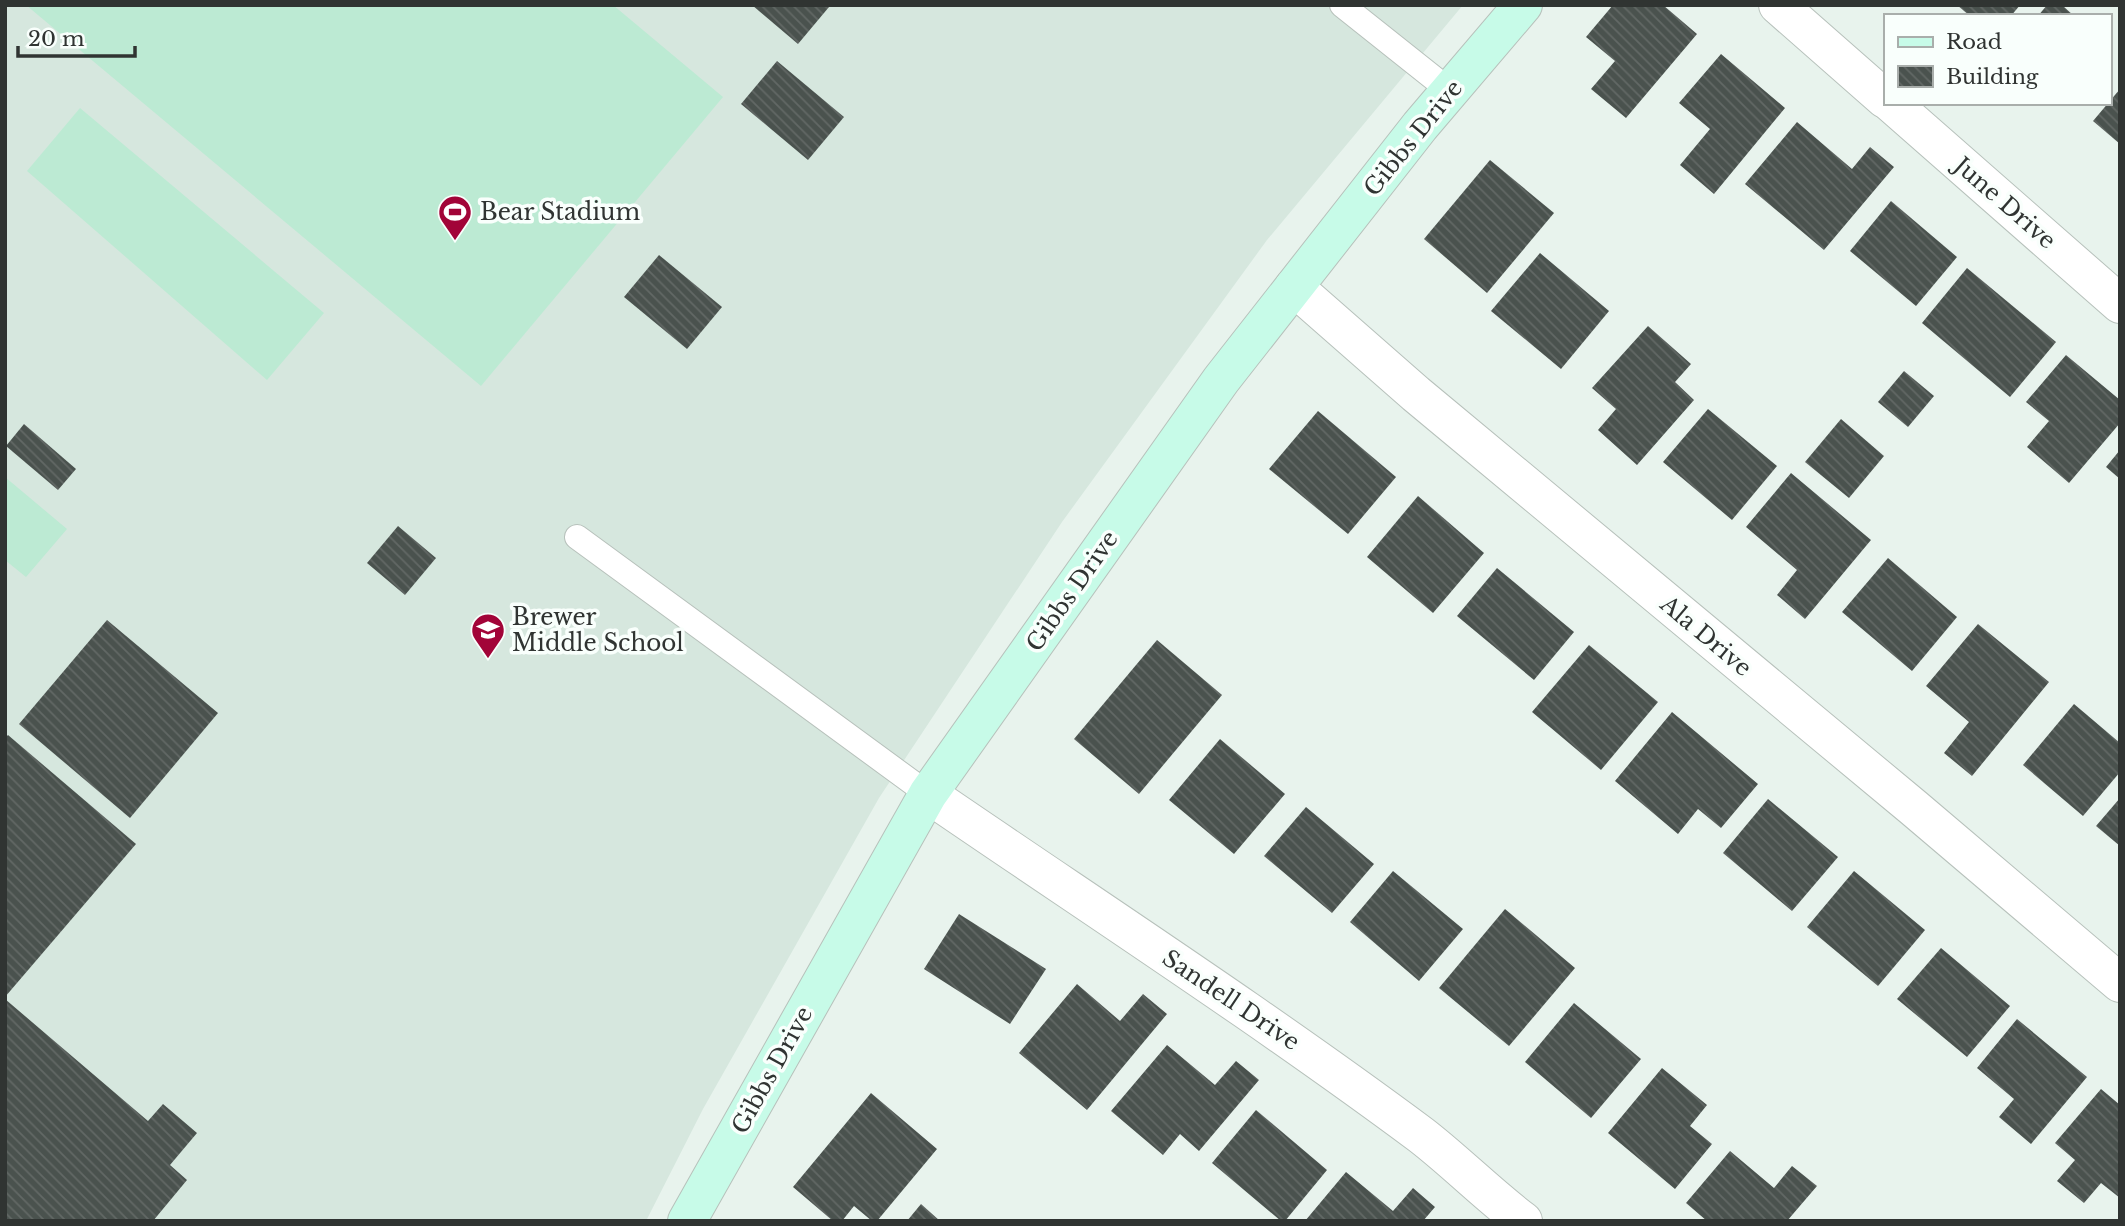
<svg xmlns="http://www.w3.org/2000/svg" width="2125" height="1226" font-family="'Libre Baskerville',serif">
<style>
.built{fill:#d6e7de}
.grass{fill:#bcead3}
.building{fill:url(#building-back-hatch)}
.lines{fill:none;stroke-linecap:round;stroke-linejoin:round}
.lane-casing{stroke:#b7c1bb;stroke-width:26}
.street-casing{stroke:#b7c1bb;stroke-width:40}
.secondary-casing{stroke:#b7c1bb;stroke-width:40}
.lane{stroke:#fff;stroke-width:24}
.street{stroke:#fff;stroke-width:38}
.secondary{stroke:#c7fbe8;stroke-width:38}
.labels{text-anchor:middle;dominant-baseline:central;stroke-width:7;stroke-linejoin:round;paint-order:stroke}
.street-label{font-size:23px;fill:#303432;stroke:#f9fffc}
.poi-label{font-size:23px;fill:#303432;stroke:#f9fffc;text-anchor:start}
</style>
<defs>
<pattern id="building-back-hatch" width="6" height="6" patternUnits="userSpaceOnUse" patternTransform="scale(1.75)"><rect width="6" height="6" fill="#4a524e"/><path d="M-1 5l2 2M0 0l6 6M5-1l2 2" fill="none" stroke="#626865"/></pattern>
</defs>
<rect width="100%" height="100%" fill="#e8f3ed"/>
<polygon class="built" points="5,5 1463,5 1267,240 1062,522 879,798 703,1109 646,1221 5,1221"/>
<g class="grass">
<polygon points="26,5 613,5 723,97 481,386"/>
<polygon points="80,108 324,313 267,380 27,171"/>
<polygon points="5,477 67,529 26,577 5,560"/>
</g>
<g class="building">
<polygon points="752,5 827,5 829,7 798,44"/>
<polygon points="1613,5 1663,5 1697,34 1626,118 1591,89 1615,61 1586,37"/>
<polygon points="1957,5 2020,5 2011,16 1970,16"/>
<polygon points="2047,5 2062,5 2074,16 2038,16"/>
<polygon points="1721,54 1785,108 1714,194 1680,165 1710,129 1679,103"/>
<polygon points="777,61 844,117 808,160 741,104"/>
<polygon points="2120,89 2120,144 2093,121"/>
<polygon points="1797,122 1852,169 1870,147 1894,167 1824,250 1745,184"/>
<polygon points="1490,160 1554,213 1487,293 1424,239"/>
<polygon points="1891,201 1957,257 1916,306 1850,251"/>
<polygon points="1540,253 1609,311 1561,369 1491,311"/>
<polygon points="659,255 722,307 687,349 624,297"/>
<polygon points="1967,268 2056,342 2010,397 1922,323"/>
<polygon points="1648,326 1691,364 1675,382 1694,400 1637,465 1598,430 1616,409 1592,388"/>
<polygon points="2066,355 2120,400 2120,423 2069,483 2027,447 2049,421 2026,402"/>
<polygon points="1904,371 1934,396 1908,427 1878,402"/>
<polygon points="1708,409 1777,466 1732,520 1663,462"/>
<polygon points="1318,411 1396,477 1348,534 1269,469"/>
<polygon points="1841,419 1884,456 1849,498 1805,462"/>
<polygon points="24,424 76,469 58,490 6,446"/>
<polygon points="2120,450 2120,479 2106,467"/>
<polygon points="1791,473 1871,540 1805,619 1777,595 1797,570 1746,527"/>
<polygon points="1418,496 1484,553 1433,613 1367,557"/>
<polygon points="398,526 436,558 405,595 367,563"/>
<polygon points="1888,558 1957,617 1912,671 1842,612"/>
<polygon points="1497,568 1574,632 1534,680 1457,616"/>
<polygon points="107,620 218,713 130,818 19,724"/>
<polygon points="1978,624 2049,682 1972,776 1944,753 1969,722 1926,686"/>
<polygon points="1157,640 1222,695 1139,794 1074,739"/>
<polygon points="1589,645 1658,702 1601,770 1532,712"/>
<polygon points="2074,704 2120,743 2120,772 2083,816 2023,765"/>
<polygon points="1672,712 1758,784 1721,828 1698,809 1678,834 1615,781"/>
<polygon points="8,735 136,844 5,997 5,738"/>
<polygon points="1220,739 1285,794 1234,854 1169,800"/>
<polygon points="2120,798 2120,846 2096,826"/>
<polygon points="1768,799 1838,857 1792,911 1723,853"/>
<polygon points="1306,807 1374,864 1332,913 1264,856"/>
<polygon points="1393,871 1463,929 1419,981 1350,922"/>
<polygon points="1854,871 1925,930 1878,986 1807,927"/>
<polygon points="1505,909 1575,968 1509,1046 1439,988"/>
<polygon points="959,914 1046,969 1010,1024 924,969"/>
<polygon points="1941,948 2010,1006 1967,1057 1897,999"/>
<polygon points="1077,984 1120,1021 1143,994 1167,1014 1087,1110 1019,1053"/>
<polygon points="5,999 148,1121 163,1104 197,1133 170,1165 187,1180 153,1221 5,1221"/>
<polygon points="1574,1003 1641,1059 1591,1118 1525,1062"/>
<polygon points="2017,1019 2087,1077 2031,1144 1999,1117 2014,1099 1977,1068"/>
<polygon points="1167,1045 1215,1085 1236,1061 1259,1080 1199,1151 1180,1134 1163,1155 1111,1111"/>
<polygon points="1662,1068 1707,1105 1690,1126 1712,1144 1675,1189 1608,1133"/>
<polygon points="2101,1089 2120,1105 2120,1198 2101,1183 2084,1203 2057,1181 2075,1160 2055,1143"/>
<polygon points="871,1093 937,1149 877,1221 872,1221 854,1206 842,1221 833,1221 793,1187"/>
<polygon points="1256,1110 1327,1170 1285,1221 1281,1221 1212,1163"/>
<polygon points="1730,1151 1774,1188 1792,1166 1817,1186 1787,1221 1707,1221 1686,1203"/>
<polygon points="1346,1172 1393,1211 1413,1188 1435,1207 1423,1221 1305,1221"/>
<polygon points="921,1204 940,1221 907,1221"/>
</g>
<g class="lines">
<g class="lane-casing">
<g id="lane">
<polyline points="1342,5 1450,91"/>
<polyline points="577,537 928,794"/>
</g>
</g>
<g class="street-casing">
<g id="street">
<polyline points="1778,5 1885,99"/>
<polyline points="1891,103 2120,304"/>
<polyline points="1294,287 1416,394 1914,808 2120,983"/>
<path d="M928 794C1093 907 1261 1016 1421 1135 1456 1162 1487 1194 1523 1221"/>
</g>
</g>
<g class="secondary-casing">
<polyline id="secondary" points="687,1221 928,794 1221,380 1420,126 1523,5"/>
</g>
<use href="#lane" class="lane"/>
<use href="#street" class="street"/>
<use href="#secondary" class="secondary"/>
</g>
<defs>
<g id="stadium-pin" transform="scale(1.75)"><path d="M0 17L-7.5 6A9.5 9.5 0 1 1 7.5 6Z" fill="#a20438" stroke="#f9fffc"/><path d="M0-5a6.5 5 0 1 0 0 10a6.5 5 0 1 0 0-10ZM-3.5-1.8h7v3.6h-7Z" fill="#fff"/></g>
<g id="school-pin" transform="scale(1.75)"><path d="M0 17L-7.5 6A9.5 9.5 0 1 1 7.5 6Z" fill="#a20438" stroke="#f9fffc"/><path d="M0-5L7-2L0 1L-7-2ZM-4 1L0 2.5L4 1V4Q0 6-4 4Z" fill="#fff"/></g>
</defs>
<g fill-rule="evenodd">
<use href="#stadium-pin" x="455" y="212"/>
<use href="#school-pin" x="488" y="630"/>
</g>
<g class="labels">
<g class="street-label">
<text transform="translate(1413 138) rotate(-51)">Gibbs Drive</text>
<text transform="translate(2005 203) rotate(41)">June Drive</text>
<text transform="translate(1072 591) rotate(-55)">Gibbs Drive</text>
<text transform="translate(1706 636) rotate(40)">Ala Drive</text>
<text transform="translate(1231 1000) rotate(34)">Sandell Drive</text>
<text transform="translate(772 1070) rotate(-61)">Gibbs Drive</text>
</g>
<g class="poi-label">
<text x="480" y="212">Bear Stadium</text>
<text x="512" y="617">Brewer<tspan x="512" dy="26">Middle School</tspan></text>
</g>
</g>
<rect width="2125" height="1226" fill="none" stroke="#303432" stroke-width="14"/>
<rect x="1884" y="14" width="228" height="91" fill="#f9fffc" stroke="#a9aeab" stroke-width="2"/>
<rect x="1898" y="37" width="35" height="10" fill="#c7fbe8" stroke="#a9aeab" stroke-width="2"/>
<text x="1946" y="49" font-size="21" fill="#303432">Road</text>
<rect x="1898" y="66" width="35" height="21" fill="url(#building-back-hatch)" stroke="#a9aeab" stroke-width="2"/>
<text x="1946" y="84" font-size="21" fill="#303432">Building</text>
<path d="M18 46v10h117v-10" fill="none" stroke="#303432" stroke-width="3.5"/>
<text x="28" y="46" font-size="21" fill="#303432" stroke="#f9fffc" stroke-width="5" paint-order="stroke">20 m</text>
</svg>
